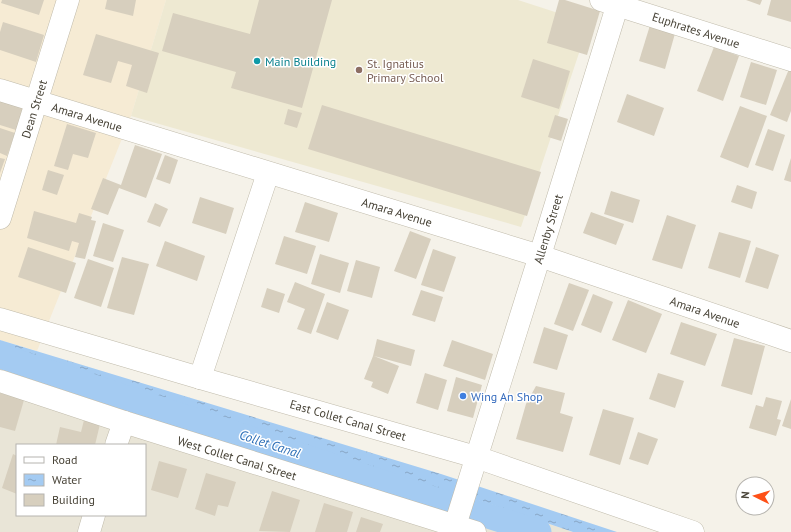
<svg xmlns="http://www.w3.org/2000/svg" width="791" height="532" font-family="'PT Sans',sans-serif">
<style>
.residential{fill:#e9e5d7;fill-rule:evenodd}
.commercial{fill:#f6ebd4}
.education{fill:#eee9d2}
.water{fill:url(#water-ripples)}
.lines{fill:none;stroke-linecap:round;stroke-linejoin:round}
.canal{stroke:#a4cbf2;stroke-width:25}
.building{fill:#d7cfbe}
.minor-casing{stroke:#c0bbab;stroke-width:23}
.minor{stroke:#fff;stroke-width:22}
.culture-dot{fill:#0f9aa8;stroke:#fff;stroke-width:1.5}
.education-dot{fill:#8d6e63;stroke:#fff;stroke-width:1.5}
.shop-dot{fill:#3f7fe0;stroke:#fff;stroke-width:1.5}
.labels{text-anchor:middle;dominant-baseline:central;stroke-width:3;stroke-linejoin:round;paint-order:stroke}
.street-label{font-size:12px;fill:#484337;stroke:#fff}
.culture-label{font-size:12px;fill:#0d838f;stroke:#fff;text-anchor:start}
.education-label{font-size:12px;fill:#785e54;stroke:#fff;text-anchor:start}
.shop-label{font-size:12px;fill:#366cbe;stroke:#fff;text-anchor:start}
.water-label{font-size:13px;font-style:italic;fill:#2d6fb7;stroke:#fff}
</style>
<defs>
<pattern id="water-ripples" width="26" height="14" patternUnits="userSpaceOnUse"><rect width="26" height="14" fill="#a4cbf2"/><path d="M2 4q2-2 4 0t4 0M15 11q2-2 4 0t4 0" fill="none" stroke="#88a6c5"/></pattern>
</defs>
<rect width="100%" height="100%" fill="#f5f2e9"/>
<path class="residential" d="M0 357 487 503 573 532H0ZM17 445H145V515H17Z"/>
<polygon class="commercial" points="0,0 166,0 131,116 37,351 0,340"/>
<polygon class="education" points="166,0 518,0 589,23 521,227 131,116"/>
<polygon class="water" points="0,340 441,474 617,532 573,532 487,503 0,357"/>
<g class="lines">
<polyline class="canal" points="0,356 418,494 539,532"/>
</g>
<g class="building">
<polygon points="2,0 44,0 39,15 1,3"/>
<polygon points="107,0 136,0 133,16 105,9"/>
<polygon points="259,0 332,0 302,108 231,88 236,72 162,51 173,13 250,34"/>
<polygon points="559,0 565,0 600,11 587,55 547,43"/>
<polygon points="746,0 762,0 760,5"/>
<polygon points="771,0 791,0 791,22 767,15"/>
<polygon points="3,22 44,35 36,62 0,50 0,32"/>
<polygon points="651,22 676,30 665,69 639,61"/>
<polygon points="96,34 159,53 147,93 126,86 132,65 118,61 111,83 83,75"/>
<polygon points="714,47 739,56 723,101 697,91"/>
<polygon points="533,59 570,71 559,109 521,97"/>
<polygon points="751,62 777,70 766,105 740,97"/>
<polygon points="789,69 791,70 791,111 787,122 770,115"/>
<polygon points="627,94 664,108 654,136 617,122"/>
<polygon points="0,97 24,104 16,130 0,125"/>
<polygon points="322,105 541,172 527,216 308,149"/>
<polygon points="740,106 767,116 748,168 720,157"/>
<polygon points="288,109 302,113 297,128 284,124"/>
<polygon points="555,115 568,119 561,141 548,137"/>
<polygon points="67,124 96,133 88,158 73,154 68,170 54,166"/>
<polygon points="0,128 15,133 7,156 0,153"/>
<polygon points="768,129 785,135 773,171 755,165"/>
<polygon points="135,145 162,154 146,198 119,188 108,215 91,209 103,178 121,185"/>
<polygon points="165,155 178,160 170,184 156,179"/>
<polygon points="0,158 5,159 0,173"/>
<polygon points="791,158 791,182 784,180"/>
<polygon points="48,170 64,175 57,195 42,190"/>
<polygon points="737,185 757,192 752,209 731,202"/>
<polygon points="611,191 640,200 633,223 604,214"/>
<polygon points="200,197 234,208 226,234 192,223"/>
<polygon points="305,202 338,213 329,242 295,232"/>
<polygon points="155,203 168,209 160,227 147,222"/>
<polygon points="34,211 76,223 79,213 92,217 91,220 96,221 85,259 75,257 79,243 72,241 69,251 27,238"/>
<polygon points="591,212 624,224 616,245 583,233"/>
<polygon points="667,215 696,225 682,269 652,260"/>
<polygon points="103,223 124,230 113,262 93,256"/>
<polygon points="410,231 431,239 416,279 394,271"/>
<polygon points="719,232 751,241 740,278 708,268"/>
<polygon points="284,236 316,246 307,274 275,264"/>
<polygon points="165,241 205,256 197,281 156,266"/>
<polygon points="28,247 76,263 66,293 18,277"/>
<polygon points="756,247 779,255 768,289 745,282"/>
<polygon points="433,249 456,257 444,292 421,285"/>
<polygon points="320,254 349,263 340,293 311,284"/>
<polygon points="122,257 149,264 134,315 107,308"/>
<polygon points="88,259 114,268 101,307 74,298"/>
<polygon points="356,260 380,267 372,298 347,291"/>
<polygon points="295,282 325,294 311,334 297,329 305,309 287,302"/>
<polygon points="569,283 589,290 573,331 554,324"/>
<polygon points="267,288 285,294 279,313 261,307"/>
<polygon points="421,290 443,297 435,322 412,315"/>
<polygon points="593,294 613,302 601,333 581,325"/>
<polygon points="628,300 662,314 646,353 612,340"/>
<polygon points="327,302 349,310 338,340 316,332"/>
<polygon points="681,322 717,334 705,366 670,354"/>
<polygon points="544,327 568,335 557,370 533,363"/>
<polygon points="734,338 765,346 752,395 721,386"/>
<polygon points="377,339 415,350 411,366 374,356 399,366 388,394 371,387 373,382 364,379 373,356"/>
<polygon points="452,340 493,354 485,380 443,366"/>
<polygon points="425,373 447,380 438,410 416,403"/>
<polygon points="658,373 684,381 675,408 649,399"/>
<polygon points="456,377 482,385 473,418 447,411"/>
<polygon points="536,386 565,393 560,413 573,417 563,452 516,439 526,404"/>
<polygon points="0,393 24,400 15,431 0,427"/>
<polygon points="766,397 782,401 777,419 781,420 776,436 749,428 756,405 763,407"/>
<polygon points="791,399 791,429 782,426"/>
<polygon points="603,409 634,418 620,465 589,455"/>
<polygon points="84,420 100,424 95,445 56,445 60,427 81,432"/>
<polygon points="638,432 658,439 648,465 629,459"/>
<polygon points="13,454 17,456 17,494 2,488"/>
<polygon points="159,461 187,469 178,498 151,490"/>
<polygon points="206,473 236,482 228,507 218,505 215,516 195,509"/>
<polygon points="272,491 300,500 290,532 259,531"/>
<polygon points="324,503 353,512 347,532 315,532"/>
<polygon points="361,517 383,524 380,532 356,532"/>
</g>
<g class="lines">
<g class="minor-casing">
<g id="minor">
<polyline points="601,0 791,60"/>
<polyline points="0,90 540,256 791,341"/>
<polyline points="0,218 68,0"/>
<polyline points="0,319 200,378 476,457 693,532"/>
<polyline points="200,378 268,173"/>
<polyline points="0,381 124,422 475,532"/>
<polyline points="116,445 124,422"/>
<polyline points="89,532 94,515"/>
<polyline points="453,532 546,236 619,0"/>
</g>
</g>
<use href="#minor" class="minor"/>
</g>
<circle class="culture-dot" cx="257" cy="61" r="4"/>
<circle class="education-dot" cx="359" cy="70" r="4"/>
<circle class="shop-dot" cx="463" cy="396" r="4"/>
<g class="labels">
<g class="street-label">
<text transform="translate(696 30) rotate(18)">Euphrates Avenue</text>
<text transform="translate(34 109) rotate(-73)">Dean Street</text>
<text transform="translate(87 117) rotate(17)">Amara Avenue</text>
<text transform="translate(397 212) rotate(17)">Amara Avenue</text>
<text transform="translate(548 229) rotate(-73)">Allenby Street</text>
<text transform="translate(705 312) rotate(19)">Amara Avenue</text>
<text transform="translate(348 420) rotate(16)">East Collet Canal Street</text>
<text transform="translate(237 458) rotate(17)">West Collet Canal Street</text>
</g>
<g class="culture-label">
<text x="265" y="61">Main Building</text>
</g>
<g class="education-label">
<text x="367" y="63">St. Ignatius<tspan x="367" dy="14">Primary School</tspan></text>
</g>
<g class="shop-label">
<text x="471" y="396">Wing An Shop</text>
</g>
<g class="water-label">
<text transform="translate(270 444) rotate(18)">Collet Canal</text>
</g>
</g>
<rect x="16" y="444" width="130" height="72" fill="#ffffff" stroke="#b6b4af"/>
<rect x="24" y="457" width="20" height="6" fill="#ffffff" stroke="#b6b4af"/>
<text x="52" y="464" font-size="12" fill="#484337">Road</text>
<rect x="24" y="474" width="20" height="12" fill="url(#water-ripples)" stroke="#b6b4af"/>
<text x="52" y="484" font-size="12" fill="#484337">Water</text>
<rect x="24" y="494" width="20" height="12" fill="#d7cfbe" stroke="#b6b4af"/>
<text x="52" y="504" font-size="12" fill="#484337">Building</text>
<g transform="translate(755 496) rotate(275)"><circle r="19" fill="#ffffff" stroke="#b6b4af"/>
<path d="M0-3L7 15L0 10L-7 15Z" fill="#fe5017"/>
<text y="-6" font-size="11" font-weight="bold" text-anchor="middle" fill="#484337">N</text>
</g>
</svg>
